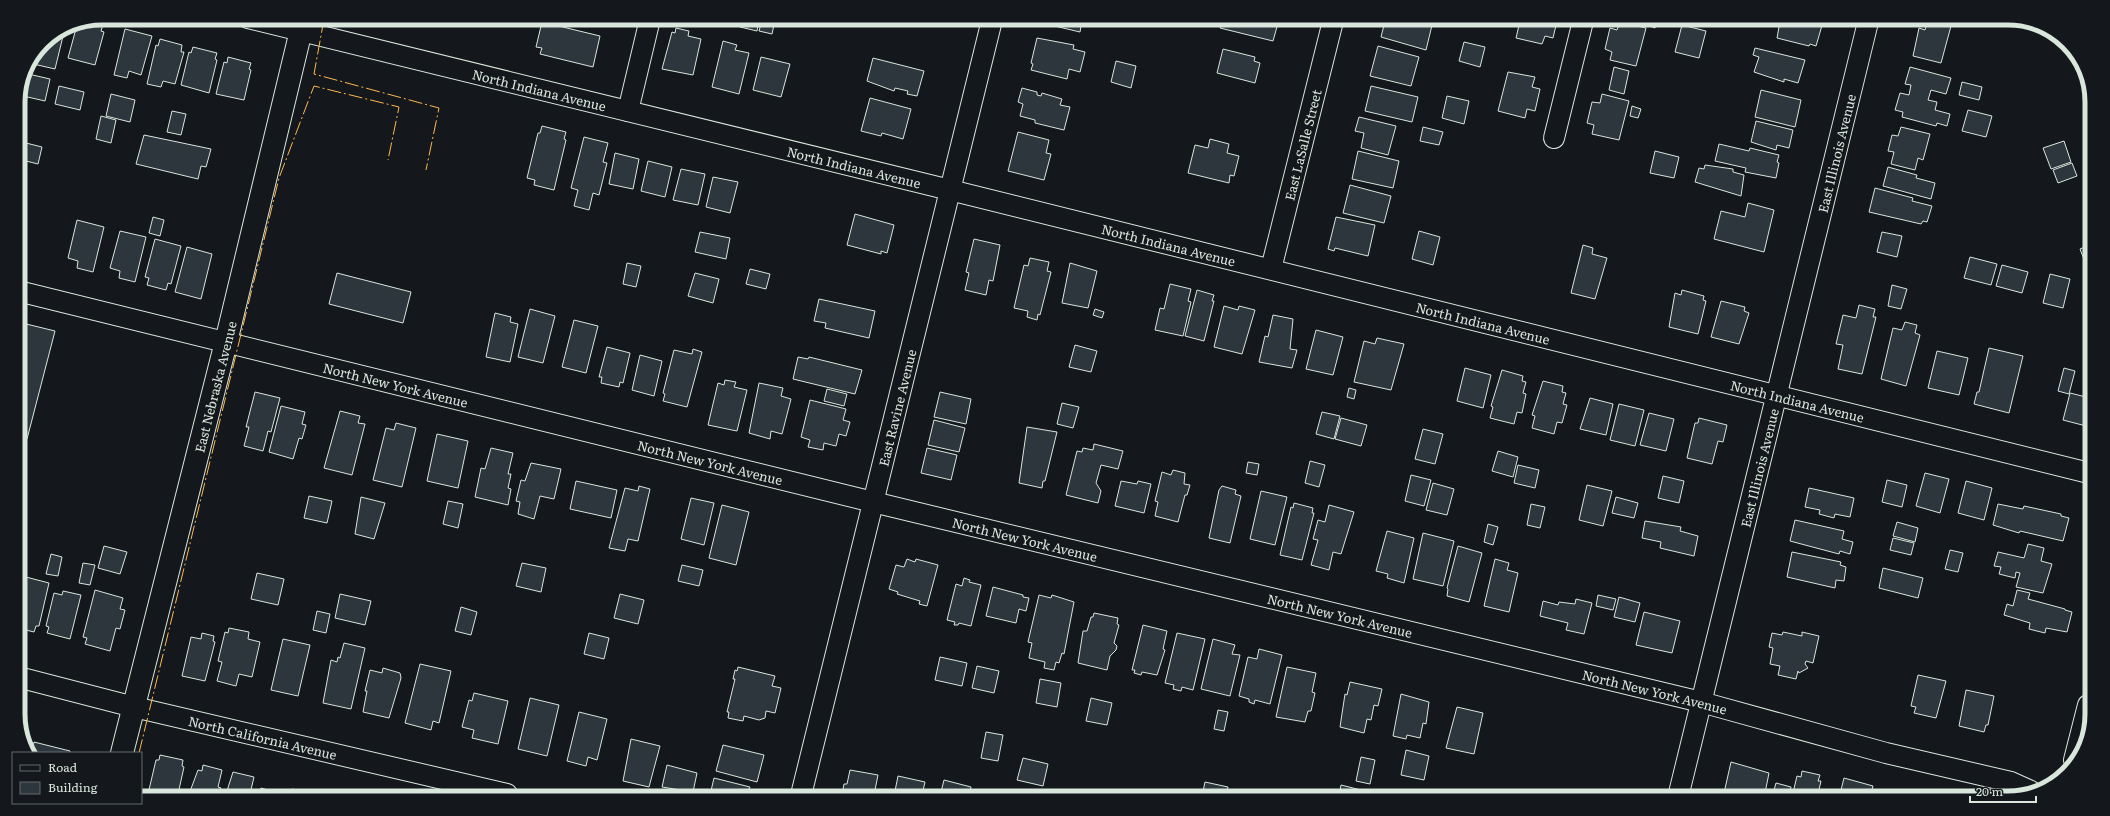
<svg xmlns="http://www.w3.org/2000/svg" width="2110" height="816" font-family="Literata,serif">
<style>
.building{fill:#2c363c;stroke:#d8e6dc}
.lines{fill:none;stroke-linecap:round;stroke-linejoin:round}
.street-casing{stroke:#d8e6dc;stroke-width:22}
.secondary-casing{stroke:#d8e6dc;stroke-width:24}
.street{stroke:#14181c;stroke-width:20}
.secondary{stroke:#14181c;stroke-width:22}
.power{stroke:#ffb74d;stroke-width:1;stroke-dasharray:14 3 2 3;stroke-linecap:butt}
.labels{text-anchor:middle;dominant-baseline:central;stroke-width:3;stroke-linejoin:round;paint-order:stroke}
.street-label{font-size:13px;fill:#d8e6dc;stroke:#14181c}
.rim{fill:none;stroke:#d8e6dc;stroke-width:5}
</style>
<rect width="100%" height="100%" fill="#14181c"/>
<g class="building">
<polygon points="489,19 508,19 506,25"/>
<polygon points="742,19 759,20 757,31 740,27"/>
<polygon points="762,20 775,20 772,34 759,31"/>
<polygon points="1047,20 1082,20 1080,32 1046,24"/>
<polygon points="87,21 103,25 101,31 104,32 95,65 68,58 77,25 79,26 80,22"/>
<polygon points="1222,21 1273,21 1278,23 1273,41 1220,28"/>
<polygon points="1385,21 1433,21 1426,50 1381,37"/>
<polygon points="1520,21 1557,21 1553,38 1545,36 1542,44 1516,38"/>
<polygon points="542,22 600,36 593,67 540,54 542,48 536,47"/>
<polygon points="1620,22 1646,28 1636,66 1610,60 1612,52 1605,49 1610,28 1617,30"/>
<polygon points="1638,22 1657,22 1655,28"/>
<polygon points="1773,22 1823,22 1816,46 1810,44 1809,46 1777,38 1779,27 1772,25"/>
<polygon points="1927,22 1939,22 1951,26 1941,63 1913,56 1919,28 1925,30"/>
<polygon points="1682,25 1706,31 1699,58 1675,52"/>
<polygon points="65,28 55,69 29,63 43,42"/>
<polygon points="676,28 689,31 688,36 701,39 693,75 662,69 672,32 675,33"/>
<polygon points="125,29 152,36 141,75 129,71 127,78 114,75"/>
<polygon points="1037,38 1074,45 1073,49 1085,52 1080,72 1069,69 1067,79 1031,70 1033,64 1031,63"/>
<polygon points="160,39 182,45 181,52 184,52 175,84 163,81 161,87 147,84 156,45 158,46"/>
<polygon points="723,41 737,45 735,50 749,53 739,94 712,87"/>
<polygon points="1464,42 1485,47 1480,67 1459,61"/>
<polygon points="1378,46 1419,57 1411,86 1370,76"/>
<polygon points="193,47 217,53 215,59 217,60 209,93 181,85 189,52 191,53"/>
<polygon points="1755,48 1805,60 1798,83 1784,79 1784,82 1754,72 1759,57 1753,55"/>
<polygon points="1223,49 1255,57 1254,61 1260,63 1255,83 1217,73"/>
<polygon points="228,57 251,63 249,69 251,70 244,100 216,94 224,62 227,63"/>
<polygon points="761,57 790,64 781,97 753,90"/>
<polygon points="873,58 924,71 917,96 907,94 908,91 895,88 894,91 867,81"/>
<polygon points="1116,61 1136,66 1131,88 1111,82"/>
<polygon points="1614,67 1629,71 1624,94 1609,90"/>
<polygon points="1910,67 1951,78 1946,94 1931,90 1928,100 1937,102 1935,110 1950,114 1947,126 1937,123 1936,126 1902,117 1903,112 1895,110 1900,93 1909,95 1911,85 1905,84"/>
<polygon points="1508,72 1535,77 1532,87 1540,89 1535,111 1527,109 1525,118 1498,111"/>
<polygon points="24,73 50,79 45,101 19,95"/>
<polygon points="1962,82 1982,87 1979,100 1959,95"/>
<polygon points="59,86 84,92 80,110 55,104"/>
<polygon points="1371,86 1418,97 1412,122 1365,111"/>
<polygon points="1022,88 1037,92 1037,95 1041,96 1042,93 1062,99 1060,105 1070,107 1064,130 1035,123 1035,120 1020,116 1023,104 1018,102"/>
<polygon points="1761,90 1801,100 1795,127 1755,117"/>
<polygon points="111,94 135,100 130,122 106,116"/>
<polygon points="1602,94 1629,101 1619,140 1592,134 1594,125 1587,123 1592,102 1600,103"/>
<polygon points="1447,96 1469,101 1464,124 1442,118"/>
<polygon points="870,98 911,109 903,139 882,133 881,136 861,131"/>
<polygon points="1632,106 1641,109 1638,118 1630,116"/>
<polygon points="1968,110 1992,116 1986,137 1962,131"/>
<polygon points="172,111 186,114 181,135 167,132"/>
<polygon points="101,116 116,120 111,143 96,139"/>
<polygon points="1359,117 1396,126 1388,155 1361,148 1364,133 1355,131"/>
<polygon points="1756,121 1793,130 1789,148 1777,145 1776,150 1751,142"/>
<polygon points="542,126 566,132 564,139 566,140 554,190 534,185 535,180 527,178 538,133 540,133"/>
<polygon points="1423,127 1443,132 1439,145 1420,141"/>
<polygon points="1901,127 1930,134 1923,160 1918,158 1915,170 1891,164 1894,152 1888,151 1892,135 1898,136"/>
<polygon points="1018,132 1049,140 1046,153 1051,154 1044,180 1008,171"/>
<polygon points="144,135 211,149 206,167 201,166 198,179 136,164"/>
<polygon points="584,137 608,143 603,162 607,163 599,195 593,193 589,210 574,206 578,190 571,188"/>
<polygon points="1210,139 1229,144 1227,153 1239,156 1234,176 1230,175 1229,183 1188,173 1195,145 1208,148"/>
<polygon points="18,141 42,147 38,164 18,159"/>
<polygon points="2064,141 2071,162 2051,169 2043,148"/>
<polygon points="1719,144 1749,151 1750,148 1779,155 1777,162 1779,163 1776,178 1745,172 1746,168 1715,161"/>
<polygon points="1358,151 1399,161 1393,188 1352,179"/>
<polygon points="1655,151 1679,157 1674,178 1650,173"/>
<polygon points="615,153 639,159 633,189 609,184"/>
<polygon points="648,161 672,167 665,197 641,191"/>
<polygon points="2072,163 2077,176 2058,183 2053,170"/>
<polygon points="1705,165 1733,169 1733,172 1744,175 1741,196 1695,182 1699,168 1704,169"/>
<polygon points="1888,167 1917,175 1916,178 1935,183 1931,199 1883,186"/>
<polygon points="681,169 705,174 698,205 673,200"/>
<polygon points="713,177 738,182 730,213 706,207"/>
<polygon points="1350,185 1391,196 1384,223 1343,213"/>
<polygon points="1875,188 1913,198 1912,201 1932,206 1927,222 1923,221 1921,224 1869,212"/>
<polygon points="1748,203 1774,210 1764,252 1714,239 1721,211 1745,217"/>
<polygon points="855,214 894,225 887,253 881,251 881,254 847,245"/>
<polygon points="153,217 164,220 160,236 149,233"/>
<polygon points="1336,217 1375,225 1368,256 1335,248 1334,251 1328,249"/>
<polygon points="77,220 104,227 93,272 77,268 78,261 68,258"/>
<polygon points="120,231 146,237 135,282 119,278 120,271 110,268"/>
<polygon points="1419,231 1440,237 1433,265 1412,259"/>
<polygon points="700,232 730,238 726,259 695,252"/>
<polygon points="1882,232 1902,236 1897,257 1877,252"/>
<polygon points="155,239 181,246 171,284 168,283 166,290 147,285 149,278 145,277"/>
<polygon points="974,239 1000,245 993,281 989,280 986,295 965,290 969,273 966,272"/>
<polygon points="1583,245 1593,248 1592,254 1607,258 1595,299 1571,293"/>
<polygon points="2087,246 2091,260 2085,262 2080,249"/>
<polygon points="187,247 212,254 201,299 175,292"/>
<polygon points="1970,257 1997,264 1991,285 1964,278"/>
<polygon points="1030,258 1049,262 1047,271 1051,272 1040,315 1038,314 1037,320 1027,317 1028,311 1014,308 1024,265 1028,266"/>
<polygon points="627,263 641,266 636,287 623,284"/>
<polygon points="1070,263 1097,271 1088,308 1062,303"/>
<polygon points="2002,265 2028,272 2022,293 1996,286"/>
<polygon points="750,269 770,274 766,289 746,284"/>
<polygon points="337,273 411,292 403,323 329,304"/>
<polygon points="695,273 719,279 713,303 688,296"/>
<polygon points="2050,274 2070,279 2063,308 2043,303"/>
<polygon points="1170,284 1191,289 1188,301 1191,302 1183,336 1155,330 1160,308 1164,309"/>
<polygon points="1892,285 1907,289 1901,309 1888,306"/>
<polygon points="1197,290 1214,295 1212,301 1214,301 1204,341 1185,336"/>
<polygon points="1682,290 1704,296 1703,300 1706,301 1698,334 1669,327 1675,293 1681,295"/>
<polygon points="819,299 875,311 869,338 825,328 826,323 814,321"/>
<polygon points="1721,301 1745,307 1744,311 1749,313 1739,344 1711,337"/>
<polygon points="1859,305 1875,309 1873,317 1876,317 1862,374 1838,369 1843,345 1836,344 1843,315 1856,318"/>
<polygon points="1224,306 1238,310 1239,306 1255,310 1242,354 1214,347"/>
<polygon points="530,309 555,316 543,363 518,357"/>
<polygon points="1095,309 1104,312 1102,318 1093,315"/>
<polygon points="495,313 511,317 510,322 518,324 510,362 486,357"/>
<polygon points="1273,315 1293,319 1290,349 1297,350 1292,368 1259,362 1265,336 1268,337"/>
<polygon points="574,320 598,326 586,373 562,367"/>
<polygon points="18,322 55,331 27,439 18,437"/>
<polygon points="1905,322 1917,325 1915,333 1920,335 1906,386 1881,379 1893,328 1902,330"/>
<polygon points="1316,330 1343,337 1333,375 1306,369"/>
<polygon points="1377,338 1404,344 1391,390 1354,382 1364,341 1375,344"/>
<polygon points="1075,345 1097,351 1091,372 1069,367"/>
<polygon points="607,347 630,353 623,383 620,382 619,387 601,383 602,377 599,377"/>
<polygon points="1989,348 2023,356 2009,413 1974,404 1977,392 1979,392"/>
<polygon points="693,349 702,352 687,407 663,401 665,394 663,393 674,350 692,354"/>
<polygon points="1937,351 1968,358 1959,395 1928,388"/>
<polygon points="640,355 662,361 654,396 632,390"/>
<polygon points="798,357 808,359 809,357 862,370 855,394 793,379"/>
<polygon points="1465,368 1491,375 1483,408 1457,401"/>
<polygon points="2064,368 2075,371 2069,394 2058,391"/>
<polygon points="1502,370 1523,376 1522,381 1526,382 1523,393 1526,394 1522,413 1517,412 1514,424 1490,418 1493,407 1491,406"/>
<polygon points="725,380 736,382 734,387 747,390 737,431 708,425 718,383 724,385"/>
<polygon points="1543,381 1563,386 1562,392 1566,393 1563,404 1567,405 1562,423 1557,422 1554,434 1532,428 1535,416 1532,415"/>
<polygon points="759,383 783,388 781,396 791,399 782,434 771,431 770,439 749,433"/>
<polygon points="1349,388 1356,390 1354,399 1347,397"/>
<polygon points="827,389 847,394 844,406 824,401"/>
<polygon points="255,392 280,398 271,432 268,431 263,451 244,446 249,427 246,427"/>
<polygon points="940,392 971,399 966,424 934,417"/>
<polygon points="2070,393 2090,398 2090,427 2063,420"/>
<polygon points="1590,398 1613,404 1606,435 1580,429"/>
<polygon points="810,400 846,409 843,420 850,422 846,436 839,434 836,446 824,443 823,450 808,447 810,440 801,437"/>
<polygon points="1062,403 1079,407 1073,428 1057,424"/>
<polygon points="1619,404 1644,410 1635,446 1610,440"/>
<polygon points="281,406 305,412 302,424 306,425 302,439 299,438 293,459 269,452"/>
<polygon points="340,411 360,416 358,423 365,424 352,475 324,468"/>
<polygon points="1322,412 1340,416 1334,439 1316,434"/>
<polygon points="1649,413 1674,419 1666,451 1640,445"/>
<polygon points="1341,418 1367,425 1361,446 1335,439"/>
<polygon points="1699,418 1727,425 1723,442 1718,441 1712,464 1687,458 1695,423 1698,423"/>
<polygon points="934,420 965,428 959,452 928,445"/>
<polygon points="396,423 416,428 402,487 373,480 386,428 394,430"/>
<polygon points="1027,427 1057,432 1045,481 1043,481 1042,488 1019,483"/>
<polygon points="1423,429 1443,434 1435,464 1415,459"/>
<polygon points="437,434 468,441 458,488 427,481"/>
<polygon points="1094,444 1123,451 1118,469 1101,465 1096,483 1101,491 1098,503 1066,495 1077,451 1082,452 1083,448 1093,450"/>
<polygon points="491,448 513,453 508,474 511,474 508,488 511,489 508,505 475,497 481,468 485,469"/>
<polygon points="927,448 957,455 951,480 921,473"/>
<polygon points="1498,451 1518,457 1513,477 1492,471"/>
<polygon points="1310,461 1325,465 1319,487 1305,483"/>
<polygon points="1248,462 1259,464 1257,475 1246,473"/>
<polygon points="531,463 561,469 554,499 540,496 534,519 518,514 520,502 516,501 521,480 525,481"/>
<polygon points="1518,465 1539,470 1535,488 1514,483"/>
<polygon points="1173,470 1185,473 1184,484 1190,485 1187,495 1185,495 1178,522 1155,516 1158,502 1155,501 1162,472 1171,475"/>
<polygon points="1925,473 1949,479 1940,513 1916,506"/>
<polygon points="1411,475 1431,480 1424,506 1405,501"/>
<polygon points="1663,476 1684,481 1679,503 1658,498"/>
<polygon points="1887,480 1907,485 1902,507 1882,502"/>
<polygon points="576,481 617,490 611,518 570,509"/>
<polygon points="1121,481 1137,484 1138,481 1151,484 1144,513 1115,506"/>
<polygon points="1966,481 1992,488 1984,520 1958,513"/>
<polygon points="1433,483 1454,489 1447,515 1426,510"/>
<polygon points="1587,485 1612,491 1603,526 1579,520"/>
<polygon points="639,486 650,489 638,541 628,539 625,551 609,548 625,488 638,491"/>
<polygon points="1222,486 1236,490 1235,494 1241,496 1230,543 1209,538 1219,490"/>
<polygon points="1809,488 1854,498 1850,517 1835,514 1834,518 1819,514 1820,510 1805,507"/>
<polygon points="1261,491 1287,497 1275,545 1250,539"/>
<polygon points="309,496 332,501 327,523 304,518"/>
<polygon points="361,497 385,503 374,539 355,534"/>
<polygon points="1616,497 1638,503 1634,518 1612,513"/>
<polygon points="691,498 714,503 704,545 681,539"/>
<polygon points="448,501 463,504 458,528 443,524"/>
<polygon points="1294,503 1313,508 1312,513 1314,513 1302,560 1280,555 1291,507 1293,508"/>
<polygon points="1531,504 1545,507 1540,528 1527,525"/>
<polygon points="1998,504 2023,509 2024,506 2061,514 2061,516 2069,518 2063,541 2020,531 2019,533 1993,525"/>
<polygon points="722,505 749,512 736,565 709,558"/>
<polygon points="1329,505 1354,512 1341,554 1333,552 1329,570 1311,565 1318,540 1313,539 1318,520 1325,522"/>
<polygon points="1795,520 1844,531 1842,539 1853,542 1850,554 1840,551 1839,554 1790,541"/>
<polygon points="1645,521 1681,527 1680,531 1698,536 1694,556 1660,548 1661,542 1642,538"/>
<polygon points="1897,522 1918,528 1915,542 1893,536"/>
<polygon points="1488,524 1498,527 1493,545 1484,542"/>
<polygon points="1387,531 1414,538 1404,583 1387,578 1388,574 1376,571"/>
<polygon points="1423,533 1454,541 1443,586 1413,579"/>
<polygon points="1893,538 1914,543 1911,555 1890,550"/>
<polygon points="2028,544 2044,548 2041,561 2052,564 2043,593 2016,587 2020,573 2016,572 2015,578 1999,574 2001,567 1994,566 1998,552 2024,558"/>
<polygon points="104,546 127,552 120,574 98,568"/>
<polygon points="1458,546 1482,553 1469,602 1447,596 1448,589 1447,588"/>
<polygon points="1950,550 1963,553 1958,572 1945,569"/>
<polygon points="1792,552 1841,562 1840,565 1846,567 1844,581 1836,580 1835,588 1787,577"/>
<polygon points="51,554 62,557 58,576 46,574"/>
<polygon points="907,559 915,562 916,559 938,565 927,606 919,604 920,601 897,594 898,592 889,589 896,565 904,567"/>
<polygon points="1495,559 1509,563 1507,570 1518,573 1509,612 1484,606"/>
<polygon points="83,563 95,565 90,585 79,583"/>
<polygon points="522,563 546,568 541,592 516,586"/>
<polygon points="682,565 703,570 699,586 678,581"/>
<polygon points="1883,568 1923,578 1918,598 1879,588"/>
<polygon points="257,573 284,579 278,605 251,599"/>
<polygon points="22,576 49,583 39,626 36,626 34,632 18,628 18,591"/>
<polygon points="964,578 970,580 969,582 981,585 971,626 959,623 958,625 954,625 955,622 947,620 956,584 962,586"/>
<polygon points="993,587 1023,595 1023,597 1029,598 1026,611 1019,609 1016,623 986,616"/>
<polygon points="95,590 123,598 120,609 125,610 120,629 116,628 110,651 85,644 87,638 83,637"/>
<polygon points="2017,590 2030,593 2028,599 2065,609 2065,610 2072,612 2067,632 2046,628 2045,633 2029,629 2030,623 2004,615 2007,604 2013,606"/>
<polygon points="63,591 81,595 70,639 47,633 49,627 46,626 54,593 62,595"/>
<polygon points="340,594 371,601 365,625 335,618"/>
<polygon points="620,594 644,600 638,624 614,618"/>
<polygon points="1039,595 1051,598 1052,595 1074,602 1064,654 1062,653 1059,663 1056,662 1054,670 1044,668 1045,662 1029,658 1032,643 1028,642"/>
<polygon points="1598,595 1616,599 1613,610 1596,606"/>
<polygon points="1619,597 1640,603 1635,622 1614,617"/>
<polygon points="1576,599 1592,603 1584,634 1566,630 1568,623 1540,616 1543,601 1558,605 1559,602 1575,604"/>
<polygon points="461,607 477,612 471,635 455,631"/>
<polygon points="317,611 330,614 326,633 313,630"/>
<polygon points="1644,612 1680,621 1672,653 1636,645"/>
<polygon points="1094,613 1118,618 1117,624 1119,625 1114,643 1117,646 1116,650 1110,656 1107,670 1078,663 1083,631 1087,631 1091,617 1093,617"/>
<polygon points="1143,625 1167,631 1163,649 1165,650 1157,675 1142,672 1141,675 1134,673 1135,670 1132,670"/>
<polygon points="229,628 249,632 248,639 260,642 252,677 239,674 236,686 217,681 222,662 218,661 225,632 228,633"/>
<polygon points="1783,632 1802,636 1802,632 1819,636 1813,663 1806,661 1805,664 1808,668 1799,673 1798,671 1796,679 1778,675 1780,666 1770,664 1773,648 1769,647 1772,633 1782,635"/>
<polygon points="202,633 214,636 213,641 215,642 205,681 182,676 191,637 201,639"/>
<polygon points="589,633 609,638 604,659 584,654"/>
<polygon points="1177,633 1205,639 1193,690 1182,687 1181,691 1173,689 1174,685 1165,683"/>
<polygon points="283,639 310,645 298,696 271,690"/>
<polygon points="1213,639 1235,645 1232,654 1240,655 1230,696 1201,689"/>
<polygon points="344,643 365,648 351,709 323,703 331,660 337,662 338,657 340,658"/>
<polygon points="1259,649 1282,655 1270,704 1255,700 1254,704 1249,702 1249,699 1239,696 1248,657 1257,659"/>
<polygon points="940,657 967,663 962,686 935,680"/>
<polygon points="420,664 451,671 439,723 433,721 431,730 405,723"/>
<polygon points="977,666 999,671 994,693 972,688"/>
<polygon points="738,667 775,676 772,686 781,688 775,713 766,711 765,718 759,720 744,716 743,721 728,718 729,712 727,712 735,679 733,679 735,670 737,671"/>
<polygon points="1287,667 1316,673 1312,692 1315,693 1311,711 1308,711 1305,722 1276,717"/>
<polygon points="383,668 400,673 401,678 389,718 363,712 367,691 365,691 370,670 382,673"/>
<polygon points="1918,675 1946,681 1936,718 1914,713 1916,707 1911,706"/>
<polygon points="1040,679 1061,683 1057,707 1036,703"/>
<polygon points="1350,682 1382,689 1378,706 1374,705 1371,720 1367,719 1364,733 1340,727 1345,694 1347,695"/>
<polygon points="1966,690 1994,696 1988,725 1986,725 1984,732 1959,726"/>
<polygon points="474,693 508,701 498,744 472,738 474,730 462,727 469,700 472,701"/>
<polygon points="1401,694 1429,702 1426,724 1423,723 1420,738 1407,735 1406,739 1393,736"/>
<polygon points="530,698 559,705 547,756 518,749"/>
<polygon points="1091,698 1112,703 1107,725 1086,721"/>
<polygon points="1457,707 1483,713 1474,754 1446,748"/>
<polygon points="1218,710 1228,712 1224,731 1214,729"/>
<polygon points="579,712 607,719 597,760 588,757 586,766 567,761"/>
<polygon points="986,732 1003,735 998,761 981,758"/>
<polygon points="631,739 660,746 649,787 623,781"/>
<polygon points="34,742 70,751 70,753 32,753"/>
<polygon points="723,745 764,755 757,782 716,771"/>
<polygon points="1406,750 1429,756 1424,780 1401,775"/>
<polygon points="160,755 183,760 182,766 184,767 178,794 148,794 156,760 159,760"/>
<polygon points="1361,757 1375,760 1370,784 1356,781"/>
<polygon points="1023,758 1048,764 1043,786 1017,780"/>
<polygon points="1731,762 1769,773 1765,793 1769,793 1768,797 1739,797 1724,793"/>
<polygon points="203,765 222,770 218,787 221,788 219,794 189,794 198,770 202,771"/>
<polygon points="667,765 697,773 693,792 662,787"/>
<polygon points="850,770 878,775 874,795 842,795 844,784 847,784"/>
<polygon points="1802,771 1820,775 1818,781 1821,781 1817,798 1792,797 1797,776 1801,777"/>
<polygon points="233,772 254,777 250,794 226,794"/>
<polygon points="898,776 925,782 922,795 890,795 892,790 895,791"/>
<polygon points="714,778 750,787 749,789 756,791 754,795 710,795"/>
<polygon points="1844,778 1873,786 1870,798 1839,798"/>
<polygon points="944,780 971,787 969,796 940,796"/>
<polygon points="1205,782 1228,787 1226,796 1202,796"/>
<polygon points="1776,783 1791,787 1789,797 1772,797"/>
<polygon points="1341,785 1365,791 1364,796 1339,796"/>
<polygon points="261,788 281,794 259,794"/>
<polygon points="292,789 311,794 290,794"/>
</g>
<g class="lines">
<g class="street-casing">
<g id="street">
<path id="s1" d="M248 18 950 190 2089 473"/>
<polyline points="628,111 650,19"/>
<polyline points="1554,138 1583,21"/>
<path id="s2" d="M1271 269 1333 21"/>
<path id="s3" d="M18 291 873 502 1701 702 1886 753 2011 782 2031 791"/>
<path id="s4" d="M18 677 134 707 507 794"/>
<polyline points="2074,760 2088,705"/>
<path id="s5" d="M801 795 992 20"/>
<path id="s6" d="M1678 797 1868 22"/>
</g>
</g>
<g class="secondary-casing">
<g id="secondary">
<path id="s7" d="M122 753 226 342 304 18"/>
</g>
</g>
<use href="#street" class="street"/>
<use href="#secondary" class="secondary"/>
<g class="power">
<polyline points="324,19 314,74 439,108 426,170"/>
<polyline points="139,753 279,178 314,86 399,107 388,160"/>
</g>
</g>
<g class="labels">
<g class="street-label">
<text stroke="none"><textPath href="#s1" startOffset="300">North Indiana Avenue</textPath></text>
<text stroke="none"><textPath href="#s2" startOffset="128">East LaSalle Street</textPath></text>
<text stroke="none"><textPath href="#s6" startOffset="663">East Illinois Avenue</textPath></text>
<text stroke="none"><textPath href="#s1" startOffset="624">North Indiana Avenue</textPath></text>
<text stroke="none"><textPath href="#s1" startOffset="948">North Indiana Avenue</textPath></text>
<text stroke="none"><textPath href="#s1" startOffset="1272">North Indiana Avenue</textPath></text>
<text stroke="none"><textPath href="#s3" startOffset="389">North New York Avenue</textPath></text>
<text stroke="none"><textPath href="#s7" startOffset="378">East Nebraska Avenue</textPath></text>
<text stroke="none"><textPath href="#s1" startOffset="1596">North Indiana Avenue</textPath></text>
<text stroke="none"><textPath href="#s5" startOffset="399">East Ravine Avenue</textPath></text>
<text stroke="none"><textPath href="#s3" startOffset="713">North New York Avenue</textPath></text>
<text stroke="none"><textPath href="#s6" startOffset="339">East Illinois Avenue</textPath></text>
<text stroke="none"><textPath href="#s3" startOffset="1037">North New York Avenue</textPath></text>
<text stroke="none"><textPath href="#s3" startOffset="1361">North New York Avenue</textPath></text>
<text stroke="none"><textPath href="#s3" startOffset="1685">North New York Avenue</textPath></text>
<text stroke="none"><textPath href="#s4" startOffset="252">North California Avenue</textPath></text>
</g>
</g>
<path d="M0 0H2110V816H0ZM102 25H2008A77 77 0 0 1 2085 102V714A77 77 0 0 1 2008 791H102A77 77 0 0 1 25 714V102A77 77 0 0 1 102 25Z" fill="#14181c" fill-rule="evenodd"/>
<path class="rim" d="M102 25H2008A77 77 0 0 1 2085 102V714A77 77 0 0 1 2008 791H102A77 77 0 0 1 25 714V102A77 77 0 0 1 102 25Z"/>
<rect x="12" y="752" width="130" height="52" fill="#14181c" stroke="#626a69"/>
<rect x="20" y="765" width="20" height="6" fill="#14181c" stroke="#626a69"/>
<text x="48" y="772" font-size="12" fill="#d8e6dc">Road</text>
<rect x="20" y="782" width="20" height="12" fill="#2c363c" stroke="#626a69"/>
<text x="48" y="792" font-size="12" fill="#d8e6dc">Building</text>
<path d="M1970 796v6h66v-6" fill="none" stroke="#d8e6dc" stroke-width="2"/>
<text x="1976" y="796" font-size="12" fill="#d8e6dc" stroke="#14181c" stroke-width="3" paint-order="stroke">20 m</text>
</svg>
